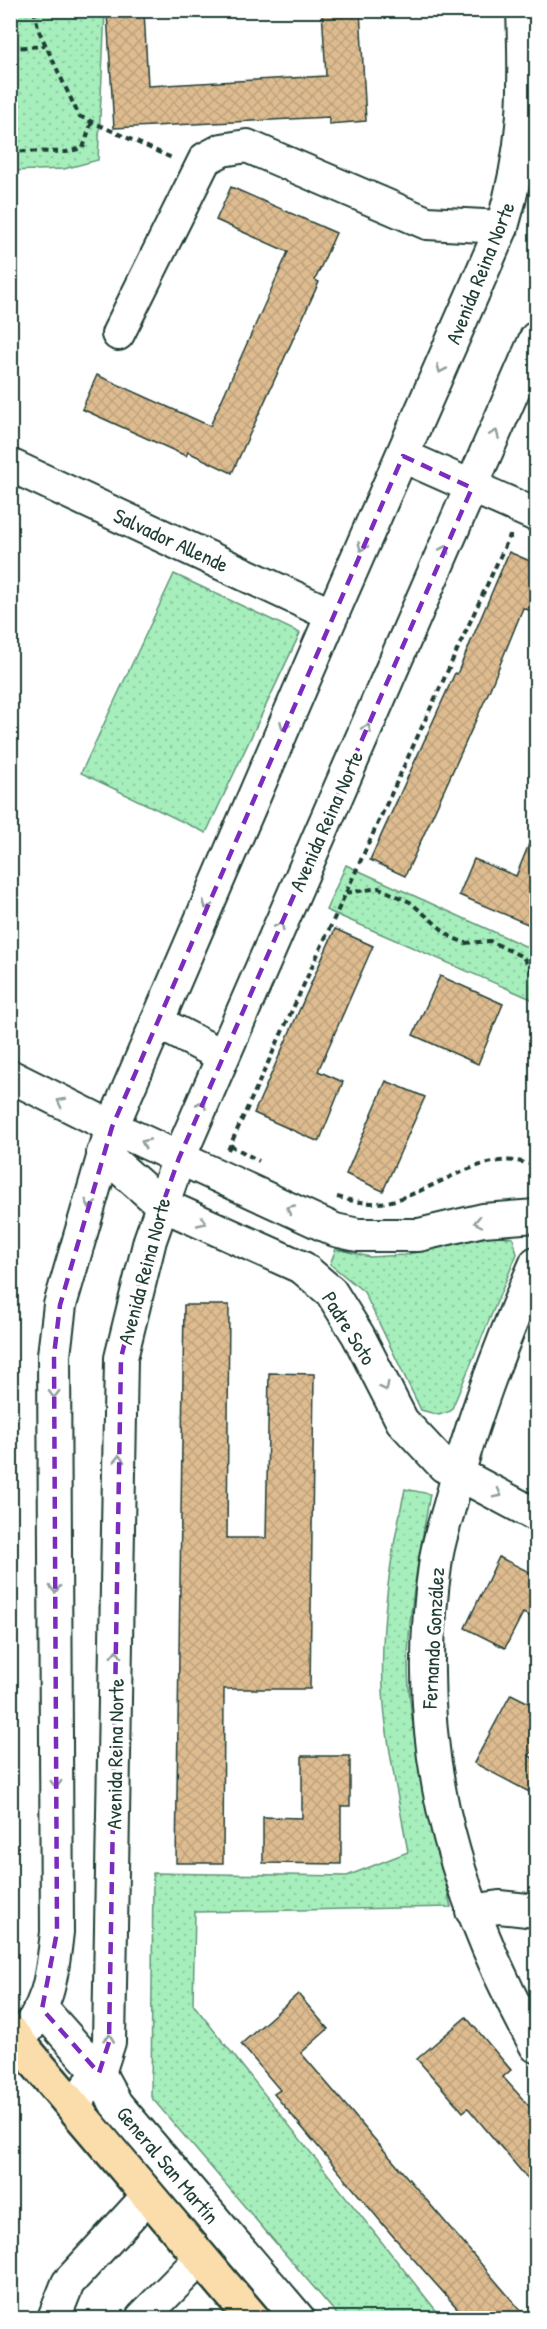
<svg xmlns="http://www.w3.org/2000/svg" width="547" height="2329" font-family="'Patrick Hand',sans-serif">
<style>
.park{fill:url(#park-dots);stroke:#629678;stroke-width:1.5}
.building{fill:url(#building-cross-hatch);stroke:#1f3d34;stroke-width:1.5}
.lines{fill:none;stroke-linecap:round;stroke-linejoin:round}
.minor-casing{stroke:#1f3d34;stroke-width:36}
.major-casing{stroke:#1f3d34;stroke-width:38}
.path{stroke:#1f3d34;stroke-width:4;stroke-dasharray:6 4.5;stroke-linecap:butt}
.minor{stroke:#fff;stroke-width:32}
.major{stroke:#faddab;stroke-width:33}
.oneway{stroke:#8f9e9a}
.marked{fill:none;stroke:#7b2cbf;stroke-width:4.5;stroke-dasharray:12 8;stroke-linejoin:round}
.labels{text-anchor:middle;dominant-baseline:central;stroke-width:6;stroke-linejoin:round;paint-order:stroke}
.street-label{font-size:21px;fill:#1f3d34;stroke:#fff}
</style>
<defs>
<pattern id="park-dots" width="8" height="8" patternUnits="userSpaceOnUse" patternTransform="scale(1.5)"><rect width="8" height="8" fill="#a6eebc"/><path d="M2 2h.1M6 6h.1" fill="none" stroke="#8ecda2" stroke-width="1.8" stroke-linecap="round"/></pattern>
<pattern id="building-cross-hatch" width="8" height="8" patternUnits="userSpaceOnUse" patternTransform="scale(1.5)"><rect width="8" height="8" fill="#debc90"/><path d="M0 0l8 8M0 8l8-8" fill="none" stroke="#bea27d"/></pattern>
</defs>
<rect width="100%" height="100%" fill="#fff"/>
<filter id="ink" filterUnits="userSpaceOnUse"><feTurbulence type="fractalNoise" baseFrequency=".0167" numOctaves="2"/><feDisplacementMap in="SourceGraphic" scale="12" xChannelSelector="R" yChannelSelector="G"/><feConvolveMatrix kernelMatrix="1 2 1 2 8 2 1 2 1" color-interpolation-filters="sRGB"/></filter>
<g filter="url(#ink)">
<g class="park">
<polygon points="10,11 105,11 98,160 64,169 11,171"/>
<polygon points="174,574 300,633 206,833 81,773"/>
<polygon points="346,865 536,951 536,1001 326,910"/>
<polygon points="495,1235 513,1238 517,1254 451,1411 439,1415 421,1410 364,1292 330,1264 336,1249 370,1257 404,1255"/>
<path d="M405 1489 430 1494C420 1554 404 1627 409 1688 414 1758 435 1837 451 1907L195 1912 193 2004 442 2318H340L151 2097 153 1873 347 1876 408 1852C400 1807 390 1762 385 1716 377 1641 389 1561 405 1489Z"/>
</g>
<g class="building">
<polygon points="322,10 360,10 366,121 329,124 329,117 114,128 107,13 144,11 148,86 326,76"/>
<polygon points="231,187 336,233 315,280 319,282 232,473 188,452 186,456 82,409 97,375 210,426 288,252 216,220"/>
<polygon points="509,552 537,564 537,613 523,608 490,689 405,876 370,860 455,673 457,674"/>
<polygon points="536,827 537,910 530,925 459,895 474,859 516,876"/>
<polygon points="335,929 373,946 318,1071 343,1082 319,1142 254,1113"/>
<polygon points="440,976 503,1004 478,1064 413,1035"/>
<polygon points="386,1081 425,1097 383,1191 346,1174"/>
<polygon points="184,1305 229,1305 227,1538 266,1538 269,1373 314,1374 310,1689 224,1689 223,1863 176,1863"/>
<polygon points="499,1557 537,1576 537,1620 523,1613 505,1648 465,1628"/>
<polygon points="511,1694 537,1707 537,1743 529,1756 537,1760 537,1796 474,1763"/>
<polygon points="302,1756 350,1756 350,1806 341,1806 341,1864 263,1863 263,1817 302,1818"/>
<polygon points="298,1994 328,2029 301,2053 528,2319 467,2319 392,2235 274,2094 280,2090 241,2044"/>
<polygon points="466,2017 511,2070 503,2077 537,2115 537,2190 468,2108 463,2112 417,2059"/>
</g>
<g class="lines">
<g class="minor-casing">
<g id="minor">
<polyline points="118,334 205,159 222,150 247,146 427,223 502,227"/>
<polyline points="403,456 536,515"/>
<polyline points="10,465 332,615"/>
<polyline points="157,1022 223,1056"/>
<polyline points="10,1076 112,1127 335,1230 358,1235 419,1235 483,1220 536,1216"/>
<polyline points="103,1153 161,1204 303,1268 331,1292 358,1335 402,1421 444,1466 536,1515"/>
<path d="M536 1263C503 1339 473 1416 452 1497 447 1517 439 1538 436 1559 409 1739 450 1889 536 2046"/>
<polyline points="472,1911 499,1907 536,1911"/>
<polyline points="42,2009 99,2073 116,2104 298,2318"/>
<path d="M17 2041C50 2008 52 1975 57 1932L54 1355 60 1305 112 1127 332 615 502 227C526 147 526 93 523 10"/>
<polyline points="72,2106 99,2073 109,2042 121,1358 150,1240 179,1158 536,338"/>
<polyline points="54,2318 68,2283 148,2196"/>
<polyline points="142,2318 200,2259"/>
</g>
</g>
<g class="major-casing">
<polyline id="major" points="10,2032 252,2318"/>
</g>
<g class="path">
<polyline points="34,10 39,31 79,116 174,159"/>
<polyline points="10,48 45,46"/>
<polyline points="10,151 66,152 83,148 92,121"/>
<polyline points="346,893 379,888 410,902 451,937 465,943 490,941 523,957 536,978"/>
<polyline points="230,1145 259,1161"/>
<polyline points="228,1150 509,537 512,537"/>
<polyline points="533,1188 536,1180"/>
<path d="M337 1197C353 1201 370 1205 387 1202 433 1193 489 1143 536 1167"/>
</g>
<use href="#minor" class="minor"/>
<use href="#major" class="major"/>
</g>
<defs><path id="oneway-chevron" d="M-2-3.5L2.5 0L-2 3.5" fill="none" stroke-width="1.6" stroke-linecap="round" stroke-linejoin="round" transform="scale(1.5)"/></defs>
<g class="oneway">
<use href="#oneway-chevron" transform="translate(441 369) rotate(114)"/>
<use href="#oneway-chevron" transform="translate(495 434) rotate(-67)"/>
<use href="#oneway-chevron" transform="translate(362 547) rotate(114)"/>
<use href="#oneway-chevron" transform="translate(445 549) rotate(-66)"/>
<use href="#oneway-chevron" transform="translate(284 726) rotate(113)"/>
<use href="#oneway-chevron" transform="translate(367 728) rotate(-66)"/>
<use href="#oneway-chevron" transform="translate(207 905) rotate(113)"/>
<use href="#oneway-chevron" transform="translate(280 926) rotate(-66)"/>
<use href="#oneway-chevron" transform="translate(61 1102) rotate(-153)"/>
<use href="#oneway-chevron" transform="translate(202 1104) rotate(-66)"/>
<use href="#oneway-chevron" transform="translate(145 1143) rotate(-155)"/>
<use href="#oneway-chevron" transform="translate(90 1204) rotate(104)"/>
<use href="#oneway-chevron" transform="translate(290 1209) rotate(-155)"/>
<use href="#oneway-chevron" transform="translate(202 1222) rotate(25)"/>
<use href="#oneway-chevron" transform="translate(478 1222) rotate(168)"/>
<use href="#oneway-chevron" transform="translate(385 1387) rotate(63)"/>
<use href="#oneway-chevron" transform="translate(54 1394) rotate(90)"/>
<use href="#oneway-chevron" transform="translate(119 1459) rotate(-89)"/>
<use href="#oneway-chevron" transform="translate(498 1494) rotate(28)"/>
<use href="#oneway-chevron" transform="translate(55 1589) rotate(90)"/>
<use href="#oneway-chevron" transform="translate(116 1654) rotate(-89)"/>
<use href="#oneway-chevron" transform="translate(56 1784) rotate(90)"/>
<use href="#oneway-chevron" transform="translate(109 2038) rotate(-83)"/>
</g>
</g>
<path class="marked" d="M403 456 472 488 179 1158 150 1240 121 1358 109 2042 99 2073 42 2009 57 1932 54 1355 60 1305 112 1127Z"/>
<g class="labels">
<g class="street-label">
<text transform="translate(480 273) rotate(-68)">Avenida Reina Norte</text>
<text transform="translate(171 540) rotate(25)">Salvador Allende</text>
<text transform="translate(326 821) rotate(-66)">Avenida Reina Norte</text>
<text transform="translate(144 1271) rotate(-75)">Avenida Reina Norte</text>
<text transform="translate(349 1328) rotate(58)">Padre Soto</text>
<text transform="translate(433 1638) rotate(-87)">Fernando González</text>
<text transform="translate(115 1754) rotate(-89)">Avenida Reina Norte</text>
<text transform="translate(168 2165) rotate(50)">General San Martín</text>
</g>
</g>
<rect width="547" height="2329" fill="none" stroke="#fff" stroke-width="36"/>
<rect x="18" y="18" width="511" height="2293" fill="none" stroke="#1f3d34" stroke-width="2" filter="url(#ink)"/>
</svg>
